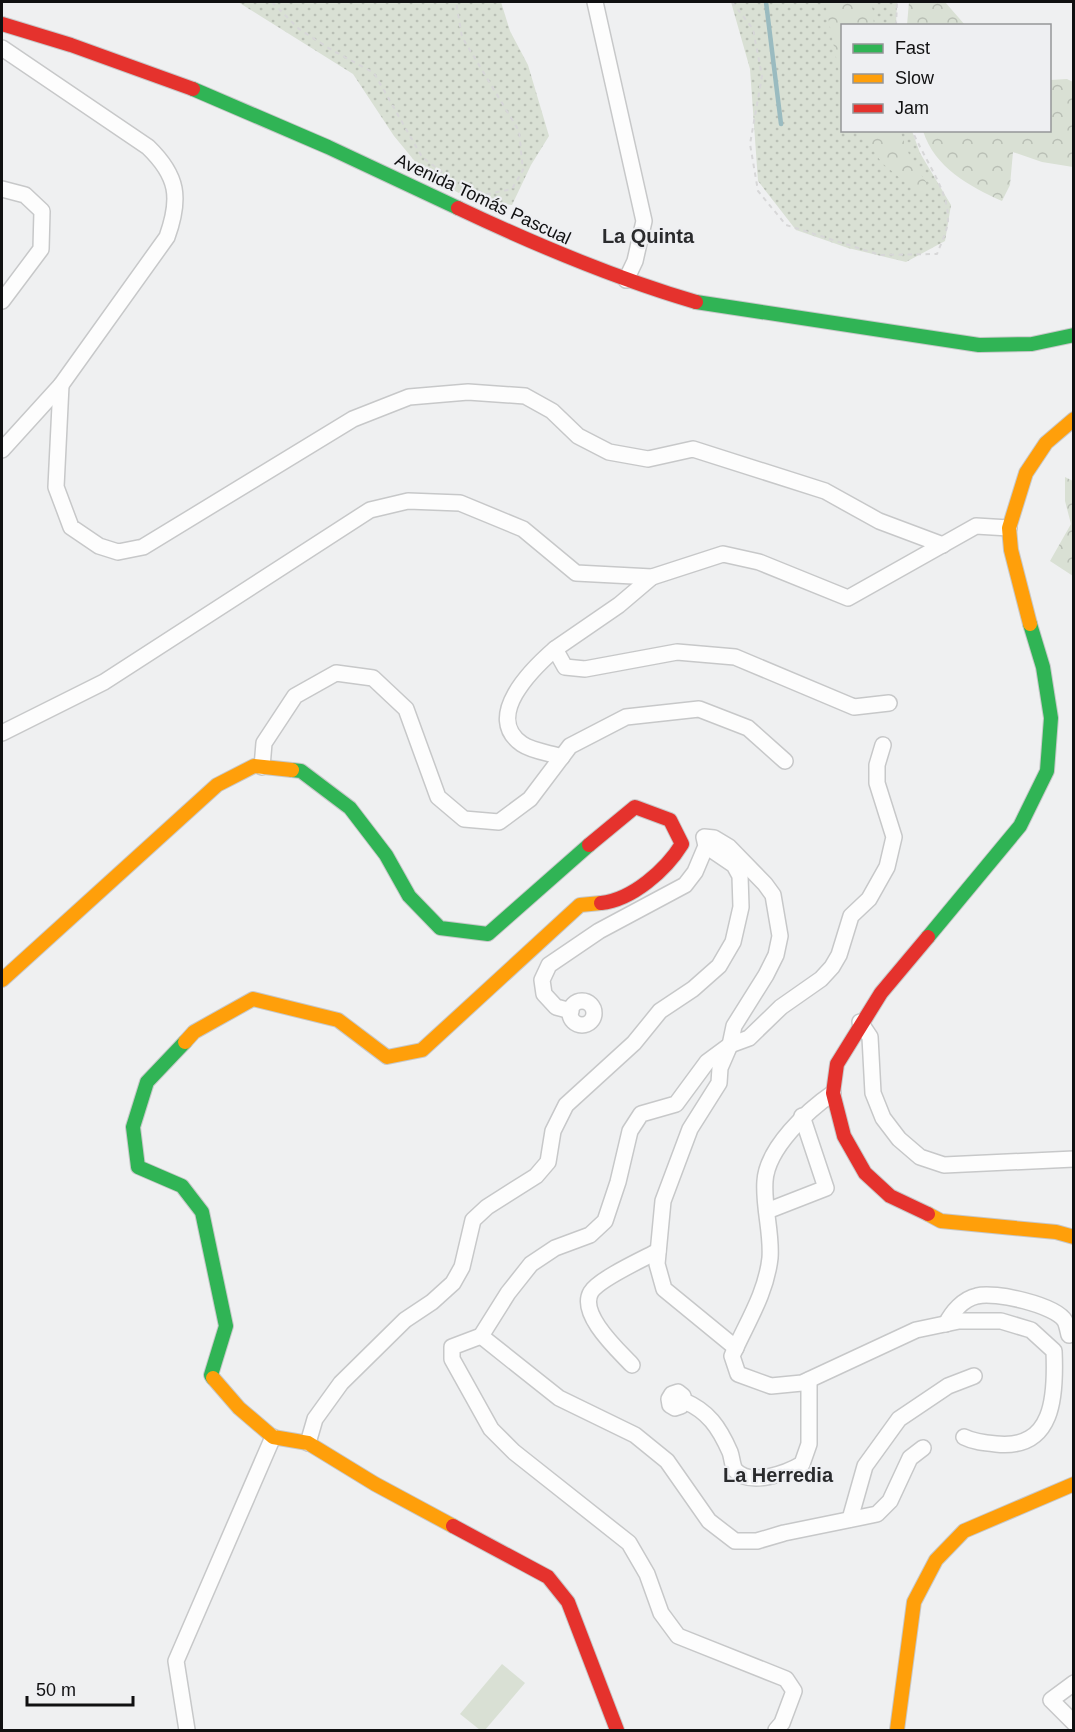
<svg xmlns="http://www.w3.org/2000/svg" width="1075" height="1732" font-family="Helvetica,sans-serif">
<style>
.grass{fill:url(#grass-dots)}
.forest{fill:url(#forest-crowns)}
.garden{fill:#d9e0d4}
.lines{fill:none;stroke-linecap:round;stroke-linejoin:round}
.stream{stroke:#9abbc0;stroke-width:4.5}
.street-casing{stroke:#c7c8c9;stroke-width:18}
.fast-casing{stroke:#c7c8c9;stroke-width:16}
.slow-casing{stroke:#c7c8c9;stroke-width:16}
.jam-casing{stroke:#c7c8c9;stroke-width:16}
.path{stroke:#d7d7d8;stroke-width:2;stroke-dasharray:4.5 4.5;stroke-linecap:butt}
.street{stroke:#fdfdfd;stroke-width:15}
.fast{stroke:#30b455;stroke-width:14}
.slow{stroke:#ff9f0a;stroke-width:14}
.jam{stroke:#e5322d;stroke-width:14}
.labels{text-anchor:middle;dominant-baseline:central;stroke-width:4.5;stroke-linejoin:round;paint-order:stroke}
.street-label{font-size:18px;fill:#101011;stroke:#eeeff2}
.neighbourhood-label{font-size:20px;font-weight:bold;fill:#2a2b2d;stroke:#eeeff2}
</style>
<defs>
<pattern id="grass-dots" width="8" height="8" patternUnits="userSpaceOnUse" patternTransform="scale(1.5)"><rect width="8" height="8" fill="#d9e0d4"/><path d="M2 2h.1M6 6h.1" fill="none" stroke="#b9bfb5" stroke-width="1.8" stroke-linecap="round"/></pattern>
<pattern id="forest-crowns" width="20" height="18" patternUnits="userSpaceOnUse" patternTransform="scale(1.5)"><rect width="20" height="18" fill="#d9e0d4"/><path d="M2 6a3 3 0 1 1 6 0M12 15a3 3 0 1 1 6 0" fill="none" stroke="#b9bfb5"/></pattern>
</defs>
<rect width="100%" height="100%" fill="#eff0f1"/>
<g class="grass">
<polygon points="238,2 501,2 510,31 528,65 549,136 531,165 512,205 470,199 427,176 394,136 353,74"/>
<polygon points="731,2 897,2 896,25 842,26 842,130 912,131 920,153 951,205 945,241 906,262 848,248 796,230 758,181 750,69"/>
</g>
<g class="forest">
<polygon points="825,2 872,2 874,25 842,26 842,87"/>
<polygon points="909,2 945,2 965,25 907,25"/>
<path d="M1067 79 1073 82V167L1042 162 1013 152 1010 185 1002 201C969 186 935 168 923 131L1050 130V80Z"/>
<polygon points="860,131 900,131 912,162 929,186 919,194 882,163"/>
<polygon points="1065,477 1073,481 1073,576 1050,561 1071,524 1065,501"/>
</g>
<polygon class="garden" points="502,1664 525,1683 485,1730 480,1730 460,1714"/>
<g class="lines">
<polyline class="stream" points="766,2 781,124"/>
<g class="street-casing">
<g id="street">
<polyline points="595,2 644,221 635,261 626,280"/>
<path d="M2 48 148 147C178 176 181 198 167 237L61 385 2 450"/>
<polyline points="2,189 25,195 42,211 41,249 2,301"/>
<polyline points="61,385 56,487 71,527 99,546 118,552 143,547 353,419 409,397 468,392 525,396 552,411 578,436 609,452 648,459 693,449 825,491 879,521 943,545"/>
<polyline points="652,577 619,605 555,649 565,667 585,669 677,652 735,657 854,707 889,703"/>
<path d="M555 649C532 669 483 717 522 744 532 751 550 753 562 757"/>
<polyline points="2,733 104,682 370,510 408,501 460,503 523,529 576,573 652,577 723,554 759,562 848,598 976,526 1009,528"/>
<polyline points="262,767 264,743 295,696 336,673 373,678 406,709 438,797 464,819 499,822 530,799 570,746 626,717 699,709 748,728 785,761"/>
<circle cx="582" cy="1013" r="12"/>
<polyline points="571,1011 556,1007 544,994 542,980 549,965 599,931 685,885 695,872 706,846 704,837 714,838 729,847 765,884 773,895 780,936 776,955 766,975 734,1026 730,1045 720,1068 719,1083 690,1129 663,1201 657,1264 664,1289 736,1348"/>
<polyline points="860,1022 870,1037 873,1093 883,1118 899,1139 920,1157 944,1165 1074,1159"/>
<path d="M833 1093C808 1110 767 1148 765 1181 763 1206 772 1233 770 1258 766 1294 746 1324 732 1356L738 1374 771 1386 802 1383 916 1330 959 1321H1001L1031 1330 1054 1351C1056 1396 1054 1450 996 1444 984 1443 974 1442 964 1437"/>
<polyline points="767,1211 826,1188 802,1116"/>
<path d="M946 1324C952 1312 963 1299 977 1296 994 1291 1056 1305 1065 1321 1067 1325 1068 1331 1069 1335"/>
<polyline points="481,1336 559,1398 635,1435 667,1461 709,1521 735,1541 757,1541 784,1533 877,1514 890,1501 910,1458 923,1448"/>
<path d="M632 1365C619 1351 578 1314 591 1292 599 1279 643 1259 658 1251"/>
<path d="M684 1401 681 1406 675 1408 670 1405 669 1399 672 1394 678 1392 683 1396 684 1401C708 1411 719 1427 730 1452 732 1457 732 1465 735 1470 750 1487 787 1473 802 1464L809 1444V1380"/>
<polyline points="308,1443 315,1419 341,1383 405,1320 432,1302 453,1283 462,1267 473,1220 487,1207 536,1176 548,1162 553,1131 566,1105 634,1043 660,1011 693,989 719,966 733,942 741,907 740,876 734,865 706,846"/>
<polyline points="850,1519 865,1466 899,1419 948,1386 974,1376"/>
<polyline points="1074,1683 1051,1700 1074,1723"/>
<polyline points="187,1730 176,1661 273,1437"/>
<polyline points="776,1730 782,1723 794,1691 786,1679 678,1636 661,1613 647,1574 629,1543 514,1452 491,1429 452,1359 452,1347 481,1336 508,1293 531,1264 555,1248 590,1235 605,1221 618,1182 630,1131 641,1114 676,1104 707,1062 730,1045 749,1038 781,1007 821,979 832,967 839,955 851,916 869,899 887,867 894,837 877,783 877,765 883,745"/>
</g>
</g>
<g class="fast-casing">
<g id="fast">
<polyline points="193,89 328,147 458,208"/>
<polyline points="696,302 979,345 1032,344 1074,335"/>
<polyline points="292,770 301,771 350,808 386,855 409,896 440,928 488,934 589,845"/>
<polyline points="928,937 1020,826 1047,771 1051,718 1043,667 1030,624"/>
<polyline points="185,1042 147,1082 133,1127 138,1167 182,1186 202,1212 226,1326 211,1375 213,1378"/>
</g>
</g>
<g class="slow-casing">
<g id="slow">
<polyline points="1030,624 1011,550 1009,528 1026,473 1046,443 1074,419"/>
<polyline points="2,980 217,785 254,766 292,770"/>
<polyline points="185,1042 194,1032 253,999 338,1020 387,1057 422,1050 580,905 601,903"/>
<polyline points="928,1214 941,1221 1056,1232 1074,1237"/>
<polyline points="213,1378 239,1408 273,1437 308,1443 375,1484 453,1526"/>
<polyline points="897,1730 914,1602 936,1560 964,1531 1074,1484"/>
</g>
</g>
<g class="jam-casing">
<g id="jam">
<polyline points="2,24 71,45 193,89"/>
<path d="M458 208C536 245 614 278 696 302"/>
<path d="M589 845 635 807 670 820 682 844C666 870 632 900 601 903"/>
<polyline points="928,937 881,993 837,1064 833,1093 844,1136 865,1173 890,1196 928,1214"/>
<polyline points="453,1526 548,1577 568,1602 617,1730"/>
</g>
</g>
<g class="path">
<polyline points="272,2 299,29 330,49 374,73 422,157 458,184 488,194 512,189 523,170 519,131 462,37 456,2"/>
<path d="M732 2 753 29 762 76 750 144 758 191 786 225 880 255 937 254C941 243 949 228 948 217 948 190 923 157 912 130"/>
<polyline points="896,26 897,2"/>
</g>
<use href="#street" class="street"/>
<use href="#fast" class="fast"/>
<use href="#slow" class="slow"/>
<use href="#jam" class="jam"/>
</g>
<g class="labels">
<g class="street-label">
<text transform="translate(483 199) rotate(25)">Avenida Tomás Pascual</text>
</g>
<g class="neighbourhood-label">
<text x="648" y="236">La Quinta</text>
<text x="778" y="1475">La Herredia</text>
</g>
</g>
<rect width="1075" height="1732" fill="none" stroke="#101011" stroke-width="6"/>
<rect x="841" y="24" width="210" height="108" fill="#eeeff2" stroke="#959698" stroke-width="1.5"/>
<rect x="853" y="44" width="30" height="9" fill="#30b455" stroke="#959698" stroke-width="1.5"/>
<text x="895" y="54" font-size="18" fill="#101011">Fast</text>
<rect x="853" y="74" width="30" height="9" fill="#ff9f0a" stroke="#959698" stroke-width="1.5"/>
<text x="895" y="84" font-size="18" fill="#101011">Slow</text>
<rect x="853" y="104" width="30" height="9" fill="#e5322d" stroke="#959698" stroke-width="1.5"/>
<text x="895" y="114" font-size="18" fill="#101011">Jam</text>
<path d="M27 1696v9h106v-9" fill="none" stroke="#101011" stroke-width="3"/>
<text x="36" y="1696" font-size="18" fill="#101011" stroke="#eeeff2" stroke-width="4.5" paint-order="stroke">50 m</text>
</svg>
